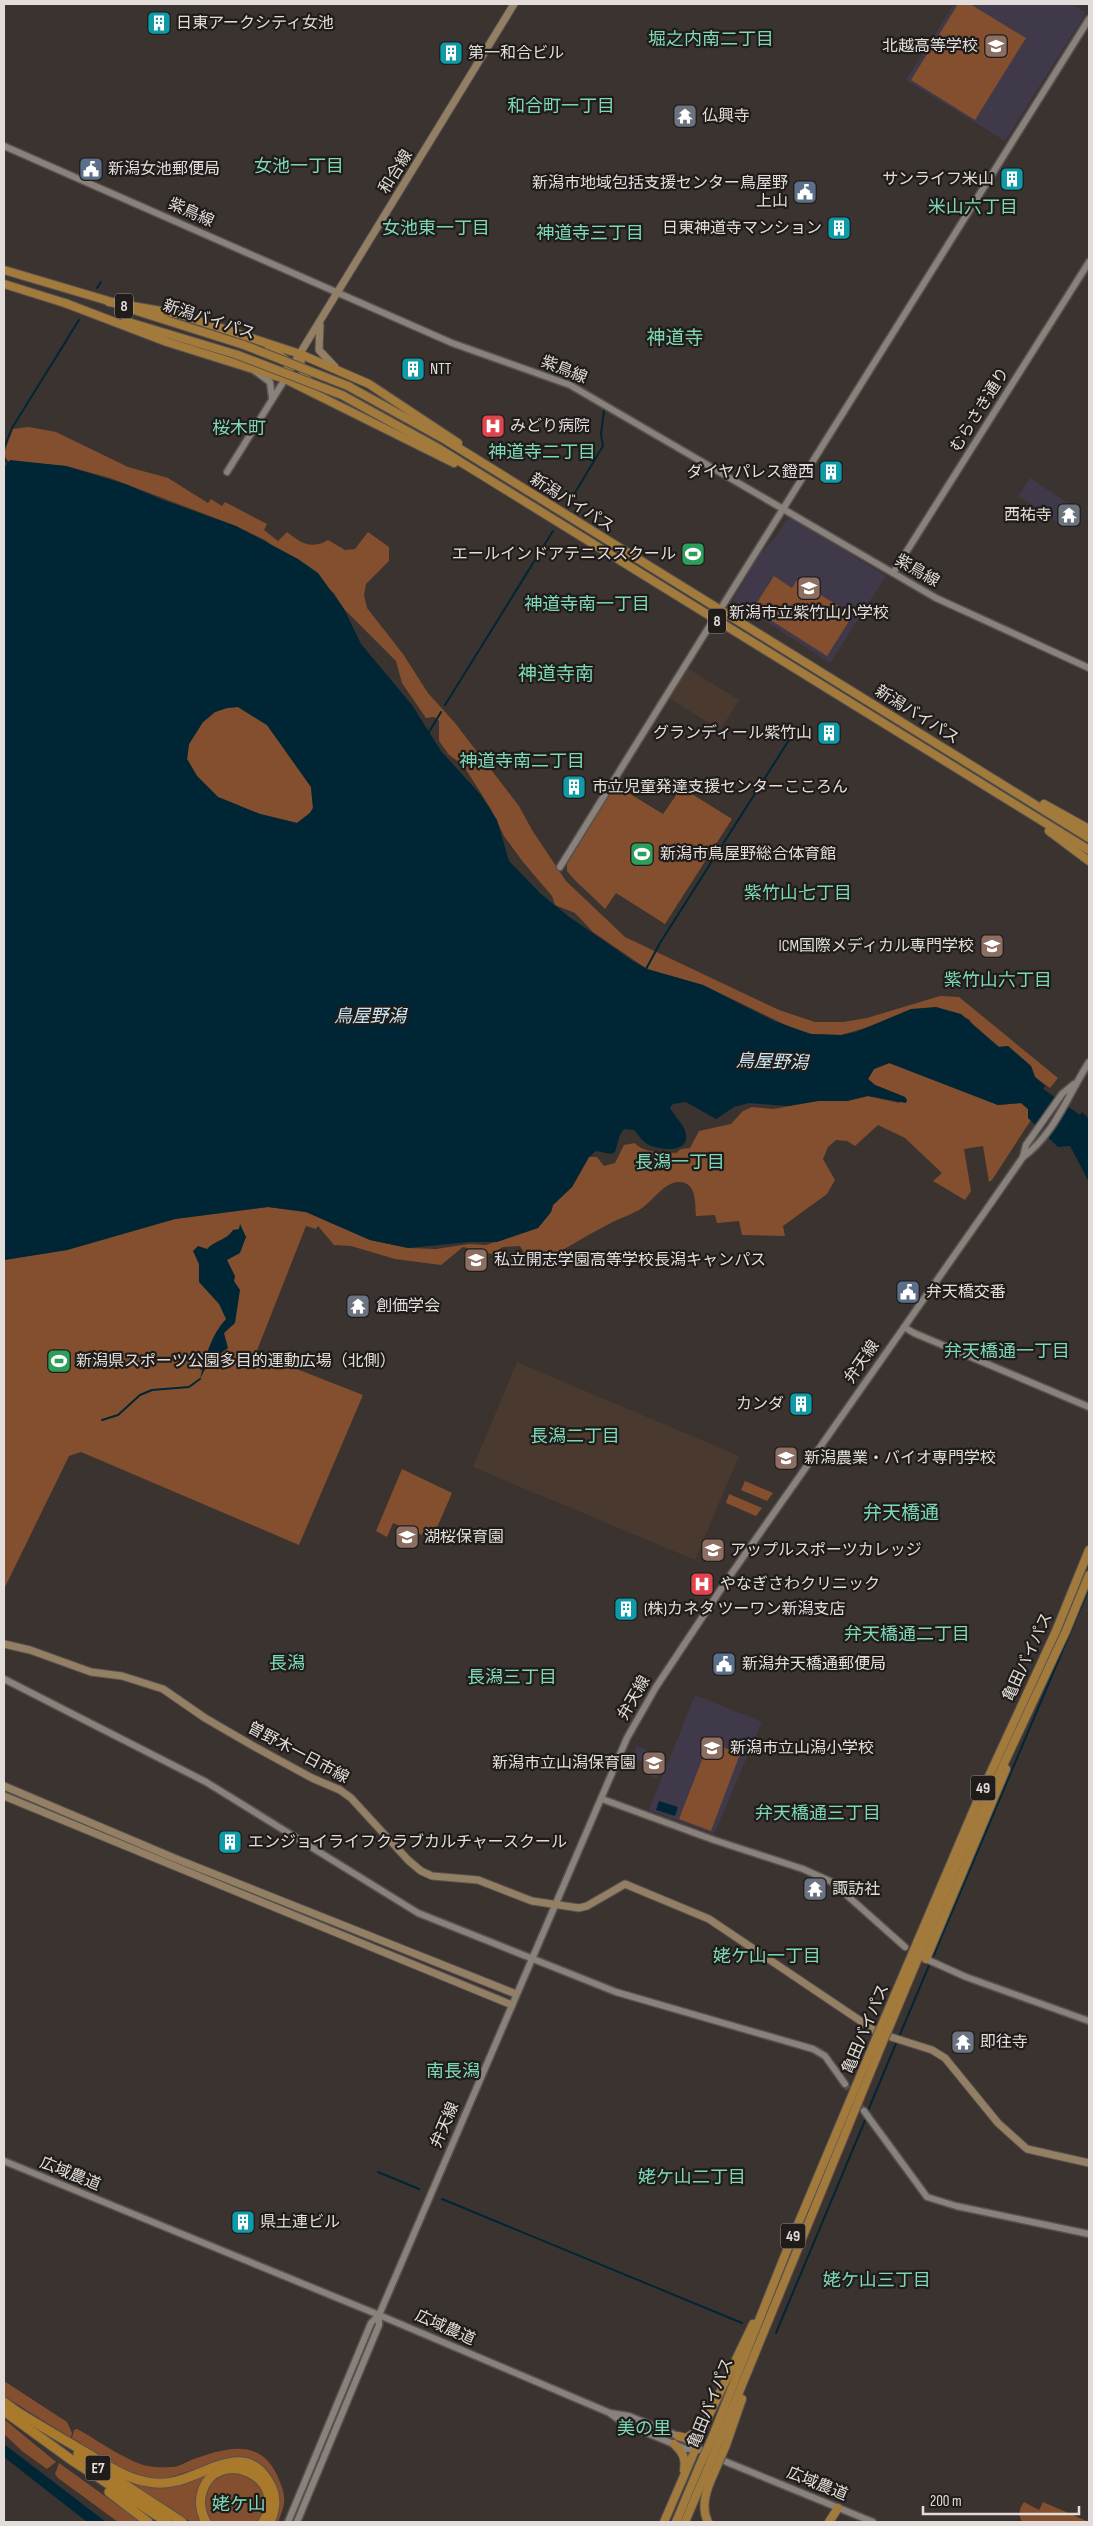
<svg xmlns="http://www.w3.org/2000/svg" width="1093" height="2526" font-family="'Sofia Sans Condensed','Noto Sans JP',sans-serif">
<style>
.industrial{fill:#4a392e}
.education{fill:#3f394a}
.green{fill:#834f2f}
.water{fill:#002635;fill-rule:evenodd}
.pier{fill:#3b332f}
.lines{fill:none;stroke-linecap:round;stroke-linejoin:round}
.stream{stroke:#002635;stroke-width:2}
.tertiary-tunnel{stroke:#544c49;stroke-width:6;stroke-dasharray:6 3;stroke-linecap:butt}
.tertiary-casing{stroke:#58514e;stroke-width:9}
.secondary-casing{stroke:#58514e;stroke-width:9}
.trunk-casing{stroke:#58514e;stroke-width:10}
.motorway-casing{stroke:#58514e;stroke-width:11}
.tertiary{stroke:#89817c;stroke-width:6}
.secondary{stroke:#937f64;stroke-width:7}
.trunk{stroke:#a27a3c;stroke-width:8}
.motorway{stroke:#a9792c;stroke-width:9}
.trunk-bridge-casing{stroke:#58514e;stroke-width:10;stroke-linecap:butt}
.trunk-bridge{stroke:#a27a3c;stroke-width:8}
.labels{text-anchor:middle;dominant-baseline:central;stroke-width:4.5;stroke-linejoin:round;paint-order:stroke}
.shield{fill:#1f1c1a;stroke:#a8a3a0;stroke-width:1}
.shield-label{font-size:15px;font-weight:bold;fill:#e2ddda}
.poi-label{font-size:16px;fill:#e2ddda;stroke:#1f1c1a;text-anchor:start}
.street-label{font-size:16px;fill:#e2ddda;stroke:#1f1c1a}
.neighbourhood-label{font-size:18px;fill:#7dd8b8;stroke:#1f1c1a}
.water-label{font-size:18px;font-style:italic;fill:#cce5f2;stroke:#1f1c1a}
.quarter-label{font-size:19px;fill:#7dd8b8;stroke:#1f1c1a}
</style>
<rect width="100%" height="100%" fill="#3b332f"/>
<g class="industrial">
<polygon points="687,668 739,700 720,730 669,698"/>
<polygon points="517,1362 739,1456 695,1560 473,1467"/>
</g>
<g class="education">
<polygon points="954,4 1072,4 1086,13 1005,141 906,80"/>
<polygon points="1030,478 1078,510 1066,528 1018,496"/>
<polygon points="791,518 886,576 830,663 733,600 759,555 778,534 785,521"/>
<polygon points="695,1695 762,1722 714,1834 649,1810"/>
<polygon points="637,1746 665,1759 657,1779 649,1775 653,1767 632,1757"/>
</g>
<g class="green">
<polygon points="958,4 970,4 1026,38 975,120 911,80"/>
<path d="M29 427 56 432 128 467 168 478 208 503 211 499 222 506 225 502 267 524 264 530 278 541 287 532C301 543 311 550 328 540L345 550 355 549 368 532 389 547V561L366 584 364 595 367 608 403 654 428 693 455 723 519 806 532 830 566 881 625 937 779 1010 815 1022H843L867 1018 940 996 959 997 1058 1078 1050 1088 1035 1077 1031 1066 1008 1046 999 1047 975 1028 969 1019 936 1007 841 1035 811 1034 796 1030 703 985 647 969 593 932 575 913 555 905 552 896 523 862 504 836 491 809 463 765 449 755 439 741V721L434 717 426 718 402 683 396 661 344 609 334 593 265 540 236 526 110 478 66 466 7 461 4 453 13 429Z"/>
<polygon points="774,576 792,588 797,580 853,615 827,656 753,609"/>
<polygon points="238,707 267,725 311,787 313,808 310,813 297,823 260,814 218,797 197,776 187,759 189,744 203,722 215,712 227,708"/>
<path d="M617 786 663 814 679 791 684 794 687 791 732 819 665 924 616 893 605 909C592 895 578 885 567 871V864L612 790Z"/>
<path d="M890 1063 998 1105 1021 1103 1028 1109V1118L1031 1120 992 1180 989 1182 983 1146 964 1149 971 1191 965 1200 933 1181 942 1173 905 1138 878 1125 855 1146 847 1141 836 1140 828 1147 823 1159 835 1180 827 1194 783 1226 785 1236 742 1235 739 1221 717 1223 715 1215 696 1216C695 1204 697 1182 679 1182 663 1182 652 1203 639 1210 629 1216 617 1219 607 1225 582 1238 558 1253 533 1267L520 1246 503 1247 492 1254 463 1247 441 1265 395 1259 351 1246 334 1245 318 1226 316 1229 306 1226 256 1353 363 1395 299 1545 81 1452 69 1456 4 1589V1260L67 1250 175 1219 268 1207 306 1212 370 1240 408 1248 436 1249 469 1244 486 1245 538 1228 551 1212 553 1205 572 1187 589 1157H597L604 1166 615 1163 624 1145 635 1143C642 1153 664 1152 676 1153L681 1149 690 1148 699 1131 731 1124 743 1111 752 1107 773 1109 818 1101H847L868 1096 899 1103 905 1097 875 1085 868 1079 874 1069Z"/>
<polygon points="402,1469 452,1493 432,1539 393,1523 387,1537 376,1531"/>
<polygon points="745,1481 773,1493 767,1501 741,1490"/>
<polygon points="729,1494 762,1508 756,1516 726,1503"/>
<polygon points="723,1747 740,1754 711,1831 679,1819 705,1752 719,1757"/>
<polygon points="4,2381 67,2422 72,2433 71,2438 4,2396"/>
<polygon points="4,2419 56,2462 47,2469 22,2451 4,2434"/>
<path d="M77 2429C96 2439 129 2463 148 2466 156 2468 166 2467 173 2467 178 2467 187 2462 191 2460 223 2449 259 2436 277 2475 286 2496 287 2501 278 2522H275C280 2509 280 2495 274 2482 249 2429 192 2481 153 2479 127 2478 100 2456 79 2442L72 2438 74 2430Z"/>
<polygon points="59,2463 141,2522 118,2522 58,2478 55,2474"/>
<polygon points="211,2471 205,2480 202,2522 191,2522 119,2477 146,2485"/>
<path d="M235 2472C266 2481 268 2493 260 2522H209C199 2495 206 2478 235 2472Z"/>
<path d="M1024 2502 1039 2510 1043 2502 1089 2522H1022C1018 2514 1019 2509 1024 2502Z"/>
</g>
<g class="water">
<path d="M10 460 66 466 125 484 163 500 236 526 298 559 318 573 344 609 361 644 412 705 441 751 480 794 497 820 509 861 540 893 568 916 633 961 647 969 703 985 774 1021 811 1034 841 1035 856 1032 911 1009 936 1007 961 1014 999 1047 1008 1046 1031 1066 1035 1077 1045 1086 1043 1089 1080 1115 1082 1112 1089 1119V1182L1070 1146 1058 1147 1028 1118V1109L1021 1103 998 1105 889 1063 874 1069 868 1079 875 1085 905 1097 907 1100 906 1103 868 1096 847 1101H818L788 1106 749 1103 734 1107 716 1119 686 1102 673 1104 670 1108C675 1118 688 1127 686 1139 684 1154 656 1149 647 1144 642 1141 638 1134 634 1130L624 1129 620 1135 615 1152 611 1154 596 1151 589 1157 572 1187 553 1205 551 1212 538 1228 497 1242H469L408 1248 370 1240 306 1212 268 1207 175 1219 67 1250 4 1260V468ZM238 707 267 725 311 787 313 808 310 813 297 823 260 814 218 797 197 776 187 759 189 744 203 722 215 712 227 708Z"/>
<path d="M240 1224 246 1237 240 1253 227 1260 235 1276 234 1281 240 1290 235 1323 224 1333 228 1348 216 1357 220 1367 218 1369 210 1362 208 1363 200 1379C205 1357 211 1335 226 1319L219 1304 199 1282V1264L193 1251 198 1246 207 1249C215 1240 227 1240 233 1230L239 1229Z"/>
<polygon points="659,1801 678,1807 675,1816 656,1810"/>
<polygon points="4,2444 106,2522 87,2522 4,2457"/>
</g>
<polygon class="pier" points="1057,1096 1069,1105 1045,1138 1035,1128"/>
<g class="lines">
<g class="stream">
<polyline points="97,288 101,282"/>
<polyline points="4,448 12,428 79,320"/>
<polyline points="4,458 8,463"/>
<polyline points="570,501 603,446 601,434 604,411"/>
<polyline points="445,705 553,531"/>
<polyline points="429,732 441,712"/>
<polyline points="645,971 660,943 796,729"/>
<polyline points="102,1420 118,1415 140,1395 152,1390 189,1387 200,1379"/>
<polyline points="932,1959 1089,1588"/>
<polyline points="899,2037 930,1963"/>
<polyline points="867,2113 897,2041"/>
<polyline points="378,2172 419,2189"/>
<polyline points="442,2199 742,2323"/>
<polyline points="776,2333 866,2118"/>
</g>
<polyline class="tertiary-tunnel" points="845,2084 864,2111"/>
<g class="tertiary-casing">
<g id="tertiary">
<polyline points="4,146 452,343 570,385 936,598 1089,668"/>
<polyline points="255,371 270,382 272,398"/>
<polyline points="227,472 285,379"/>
<polyline points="893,573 1089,262"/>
<polyline points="723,605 1089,19"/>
<polyline points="560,867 712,622"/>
<path d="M1023 1157C1054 1135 1069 1093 1089 1062"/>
<polyline points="904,1327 914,1333 1089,1407"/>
<polyline points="4,1679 206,1782 418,1913 616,1992 813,2049 825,2056 845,2084"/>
<polyline points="602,1799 714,1840 803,1869 832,1882 905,1947"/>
<polyline points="926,1959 966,1977 1089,2021"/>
<polyline points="864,2111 927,2197 956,2206 1089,2234"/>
<polyline points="4,2161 379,2315 610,2413 629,2416 678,2436 689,2441 696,2448 729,2463 873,2522"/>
<polyline points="611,2414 625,2424 686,2449 696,2448"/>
<polyline points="288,2522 371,2323 379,2315"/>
<polyline points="297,2522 379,2325 379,2315 627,1738 656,1687 727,1580 984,1213 1023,1157 1026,1145 1062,1094 1074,1084"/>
</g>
</g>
<g class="secondary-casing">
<g id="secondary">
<polyline points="320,325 319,350 335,367"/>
<polyline points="291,368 514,4"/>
<polyline points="4,1644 30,1650 91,1672 122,1676 163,1689 205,1718 255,1747 312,1778 340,1790 351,1798 408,1860 421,1871 432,1876 478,1880 532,1901 579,1908 587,1906 625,1884 709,1919 874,2030"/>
<polyline points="4,1786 174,1858 516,1994"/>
<polyline points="4,1796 512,2005"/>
<polyline points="891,2037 932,2050 945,2058 998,2123 1027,2149 1089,2163"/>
</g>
</g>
<g class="trunk-casing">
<g id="trunk">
<polyline points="4,270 112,302"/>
<polyline points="4,284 68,304"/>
<polyline points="109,302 178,314 300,354 369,384 458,443"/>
<polyline points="65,303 167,342 285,379 454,463"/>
<polyline points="137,311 244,345"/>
<polyline points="125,321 238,355"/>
<polyline points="269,347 288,362 288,370 285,379"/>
<polyline points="300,354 301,368 311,385"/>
<polyline points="348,386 444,439 1089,838"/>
<polyline points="342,395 438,448 1089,850"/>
<polyline points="1044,804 1089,829"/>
<polyline points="1049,831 1089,861"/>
<polyline points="926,1959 1006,1769"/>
<polyline points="881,2027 977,1802 1056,1631 1089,1550"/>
<polyline points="888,2030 962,1853 1066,1631 1089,1575"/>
<polyline points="678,2436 686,2438 701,2429"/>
<polyline points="712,2438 785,2255 877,2036"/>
<polyline points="719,2441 884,2039"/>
<path d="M674 2444C683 2453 686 2458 684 2470"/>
<polyline points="726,2445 742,2399"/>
<polyline points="664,2522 696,2448 698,2438 753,2324"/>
<polyline points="676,2522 699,2467"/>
<polyline points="685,2522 707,2470"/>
<path d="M708 2522C700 2506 707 2488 714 2473"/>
<polyline points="829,2522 838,2508"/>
</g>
</g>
<g class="motorway-casing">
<g id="motorway">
<polyline points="4,2402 20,2414"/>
<polyline points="4,2411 73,2461 167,2522"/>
<path d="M16 2411C42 2427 68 2442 95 2458 110 2467 125 2477 143 2481 154 2484 166 2484 177 2481 207 2474 246 2441 269 2482 277 2495 276 2509 270 2522"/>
<polyline points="78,2454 182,2522"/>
<polyline points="109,2492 148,2522"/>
<path d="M206 2522C201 2513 199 2502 202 2492 216 2445 291 2476 263 2522"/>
</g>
</g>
<use href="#tertiary" class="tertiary"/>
<use href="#secondary" class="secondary"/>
<use href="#trunk" class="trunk"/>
<use href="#motorway" class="motorway"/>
<g class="trunk-bridge-casing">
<g id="trunk-bridge">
<polyline points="244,345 348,386"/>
<polyline points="238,355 342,395"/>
<polyline points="877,2036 881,2027"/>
<polyline points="884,2039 888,2030"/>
<polyline points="699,2467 712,2438"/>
<polyline points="707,2470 719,2441"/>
<polyline points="714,2473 726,2445"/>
</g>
</g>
<use href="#trunk-bridge" class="trunk-bridge"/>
</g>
<defs>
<g id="building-square" transform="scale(1.25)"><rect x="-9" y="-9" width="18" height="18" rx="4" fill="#0f9aa8" stroke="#1f1c1a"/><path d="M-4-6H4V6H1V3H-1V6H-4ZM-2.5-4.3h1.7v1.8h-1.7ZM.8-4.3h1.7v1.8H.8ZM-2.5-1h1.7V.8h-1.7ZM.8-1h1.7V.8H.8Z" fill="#fff"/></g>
<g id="school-square" transform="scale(1.25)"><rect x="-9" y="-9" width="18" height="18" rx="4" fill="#8d6e63" stroke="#1f1c1a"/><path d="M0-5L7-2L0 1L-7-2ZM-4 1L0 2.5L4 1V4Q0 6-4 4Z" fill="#fff"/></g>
<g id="temple-square" transform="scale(1.25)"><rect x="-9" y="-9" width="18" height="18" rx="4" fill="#6b7280" stroke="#1f1c1a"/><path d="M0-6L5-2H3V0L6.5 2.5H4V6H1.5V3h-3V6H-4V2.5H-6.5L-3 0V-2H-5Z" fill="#fff"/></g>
<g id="civic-square" transform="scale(1.25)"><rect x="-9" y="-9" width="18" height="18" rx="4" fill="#5c6f8a" stroke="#1f1c1a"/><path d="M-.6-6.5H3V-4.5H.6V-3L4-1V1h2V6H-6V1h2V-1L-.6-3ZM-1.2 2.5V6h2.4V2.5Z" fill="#fff"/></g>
<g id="hospital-square" transform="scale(1.25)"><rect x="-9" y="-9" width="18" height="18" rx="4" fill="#e0444e" stroke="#1f1c1a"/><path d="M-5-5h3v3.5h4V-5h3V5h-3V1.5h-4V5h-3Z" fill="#fff"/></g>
<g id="stadium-square" transform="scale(1.25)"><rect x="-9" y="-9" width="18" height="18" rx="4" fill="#2e9e5b" stroke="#1f1c1a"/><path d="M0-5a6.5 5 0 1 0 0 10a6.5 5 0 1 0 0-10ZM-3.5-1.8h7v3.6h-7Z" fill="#fff"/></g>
<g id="university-square" transform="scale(1.25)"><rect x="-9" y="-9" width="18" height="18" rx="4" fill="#8d6e63" stroke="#1f1c1a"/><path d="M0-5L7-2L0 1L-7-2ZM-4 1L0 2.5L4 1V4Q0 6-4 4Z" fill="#fff"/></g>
</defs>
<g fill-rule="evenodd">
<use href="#building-square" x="159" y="23"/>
<use href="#school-square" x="996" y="46"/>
<use href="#building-square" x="451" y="53"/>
<use href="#temple-square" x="685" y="116"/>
<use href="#civic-square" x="91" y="169"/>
<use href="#building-square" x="1012" y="179"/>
<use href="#civic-square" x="805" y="192"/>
<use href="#building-square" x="839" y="228"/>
<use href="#building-square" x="413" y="369"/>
<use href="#hospital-square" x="493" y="426"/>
<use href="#building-square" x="831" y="472"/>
<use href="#temple-square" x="1069" y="515"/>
<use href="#stadium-square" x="693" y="554"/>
<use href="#school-square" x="809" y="588"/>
<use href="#building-square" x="829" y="733"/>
<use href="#building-square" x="574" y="787"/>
<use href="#stadium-square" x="642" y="854"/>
<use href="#university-square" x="992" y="946"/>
<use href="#school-square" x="476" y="1260"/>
<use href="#civic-square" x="908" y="1292"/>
<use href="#temple-square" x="358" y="1306"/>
<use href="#stadium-square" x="59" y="1361"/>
<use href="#building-square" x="801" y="1404"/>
<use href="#university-square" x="786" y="1458"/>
<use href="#school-square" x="407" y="1537"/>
<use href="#university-square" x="713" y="1550"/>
<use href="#hospital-square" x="702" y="1584"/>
<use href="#building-square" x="626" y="1609"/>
<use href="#civic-square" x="724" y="1664"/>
<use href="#school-square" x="712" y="1748"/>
<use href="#school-square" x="654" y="1763"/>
<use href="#building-square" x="230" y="1842"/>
<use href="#temple-square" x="815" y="1889"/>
<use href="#temple-square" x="963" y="2042"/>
<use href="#building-square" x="243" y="2222"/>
</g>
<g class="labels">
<g class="shield">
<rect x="115" y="293.5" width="18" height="25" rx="4"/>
<rect x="708" y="608.5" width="18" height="25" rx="4"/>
<rect x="970.5" y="1775.5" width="25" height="25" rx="4"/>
<rect x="780.5" y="2223.5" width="25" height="25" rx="4"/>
<rect x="85.5" y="2455.5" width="25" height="25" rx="4"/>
</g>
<g class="shield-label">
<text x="124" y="306">8</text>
<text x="717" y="621">8</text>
<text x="983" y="1788">49</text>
<text x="793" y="2236">49</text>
<text x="98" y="2468">E7</text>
</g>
<g class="poi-label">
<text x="176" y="23">日東アークシティ女池</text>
<text x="978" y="46" text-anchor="end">北越高等学校</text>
<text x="468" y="53">第一和合ビル</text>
<text x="702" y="116">仏興寺</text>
<text x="108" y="169">新潟女池郵便局</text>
<text x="994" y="179" text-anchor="end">サンライフ米山</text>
<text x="788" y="183" text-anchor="end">新潟市地域包括支援センター鳥屋野<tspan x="788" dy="18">上山</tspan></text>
<text x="822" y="228" text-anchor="end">日東神道寺マンション</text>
<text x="430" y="369">NTT</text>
<text x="510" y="426">みどり病院</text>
<text x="814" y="472" text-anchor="end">ダイヤパレス鐙西</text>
<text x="1052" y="515" text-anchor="end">西祐寺</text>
<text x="676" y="554" text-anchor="end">エールインドアテニススクール</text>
<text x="809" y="613" text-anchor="middle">新潟市立紫竹山小学校</text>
<text x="812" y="733" text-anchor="end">グランディール紫竹山</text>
<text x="592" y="787">市立児童発達支援センターこころん</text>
<text x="660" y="854">新潟市鳥屋野総合体育館</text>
<text x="974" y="946" text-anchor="end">ICM国際メディカル専門学校</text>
<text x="494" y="1260">私立開志学園高等学校長潟キャンパス</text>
<text x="926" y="1292">弁天橋交番</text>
<text x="376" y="1306">創価学会</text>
<text x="76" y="1361">新潟県スポーツ公園多目的運動広場（北側）</text>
<text x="784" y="1404" text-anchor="end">カンダ</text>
<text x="804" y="1458">新潟農業・バイオ専門学校</text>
<text x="424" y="1537">湖桜保育園</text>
<text x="730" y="1550">アップルスポーツカレッジ</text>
<text x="720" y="1584">やなぎさわクリニック</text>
<text x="644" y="1609">(株)カネタ ツーワン新潟支店</text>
<text x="742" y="1664">新潟弁天橋通郵便局</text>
<text x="730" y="1748">新潟市立山潟小学校</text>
<text x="636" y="1763" text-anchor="end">新潟市立山潟保育園</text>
<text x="248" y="1842">エンジョイライフクラブカルチャースクール</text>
<text x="832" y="1889">諏訪社</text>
<text x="980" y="2042">即往寺</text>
<text x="260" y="2222">県土連ビル</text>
</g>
<g class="street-label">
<text transform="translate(396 172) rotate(-58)">和合線</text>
<text transform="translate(191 213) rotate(24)">紫鳥線</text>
<text transform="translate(209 320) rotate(18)">新潟バイパス</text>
<text transform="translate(564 370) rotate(22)">紫鳥線</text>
<text transform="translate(980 410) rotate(-58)">むらさき通り</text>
<text transform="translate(572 503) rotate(32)">新潟バイパス</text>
<text transform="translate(917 571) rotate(30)">紫鳥線</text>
<text transform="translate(917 715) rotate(32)">新潟バイパス</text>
<text transform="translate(862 1362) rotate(-55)">弁天線</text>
<text transform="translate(1028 1657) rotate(-65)">亀田バイパス</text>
<text transform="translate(634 1698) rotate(-60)">弁天線</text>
<text transform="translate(298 1753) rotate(28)">曽野木一日市線</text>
<text transform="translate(866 2029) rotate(-67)">亀田バイパス</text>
<text transform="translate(445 2125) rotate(-67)">弁天線</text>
<text transform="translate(70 2174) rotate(22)">広域農道</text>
<text transform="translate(445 2328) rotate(24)">広域農道</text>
<text transform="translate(711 2403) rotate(-68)">亀田バイパス</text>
<text transform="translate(817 2484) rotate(22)">広域農道</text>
</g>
<g class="neighbourhood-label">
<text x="711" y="39">堀之内南二丁目</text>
<text x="561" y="106">和合町一丁目</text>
<text x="299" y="166">女池一丁目</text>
<text x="973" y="207">米山六丁目</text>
<text x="436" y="228">女池東一丁目</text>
<text x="590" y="233">神道寺三丁目</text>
<text x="239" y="428">桜木町</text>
<text x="542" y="452">神道寺二丁目</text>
<text x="587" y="604">神道寺南一丁目</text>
<text x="522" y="761">神道寺南二丁目</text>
<text x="798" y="893">紫竹山七丁目</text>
<text x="998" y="980">紫竹山六丁目</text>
<text x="680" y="1162">長潟一丁目</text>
<text x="1007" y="1351">弁天橋通一丁目</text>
<text x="575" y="1436">長潟二丁目</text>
<text x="907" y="1634">弁天橋通二丁目</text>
<text x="287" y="1663">長潟</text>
<text x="512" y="1677">長潟三丁目</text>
<text x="818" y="1813">弁天橋通三丁目</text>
<text x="767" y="1956">姥ケ山一丁目</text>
<text x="453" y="2071">南長潟</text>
<text x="692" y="2177">姥ケ山二丁目</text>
<text x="877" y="2280">姥ケ山三丁目</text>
<text x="644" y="2428">美の里</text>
<text x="239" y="2504">姥ケ山</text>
</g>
<g class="water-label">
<text x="370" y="1016">鳥屋野潟</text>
<text transform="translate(772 1062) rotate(2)">鳥屋野潟</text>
</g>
<g class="quarter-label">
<text x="675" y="338">神道寺</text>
<text x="556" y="674">神道寺南</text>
<text x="901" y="1513">弁天橋通</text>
</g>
</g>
<rect width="1093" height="2526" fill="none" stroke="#e2ddda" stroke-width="10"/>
<path d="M923 2506v8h156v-8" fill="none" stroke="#e2ddda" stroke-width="2.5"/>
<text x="930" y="2506" font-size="15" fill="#e2ddda" stroke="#1f1c1a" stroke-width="4" paint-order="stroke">200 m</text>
</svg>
